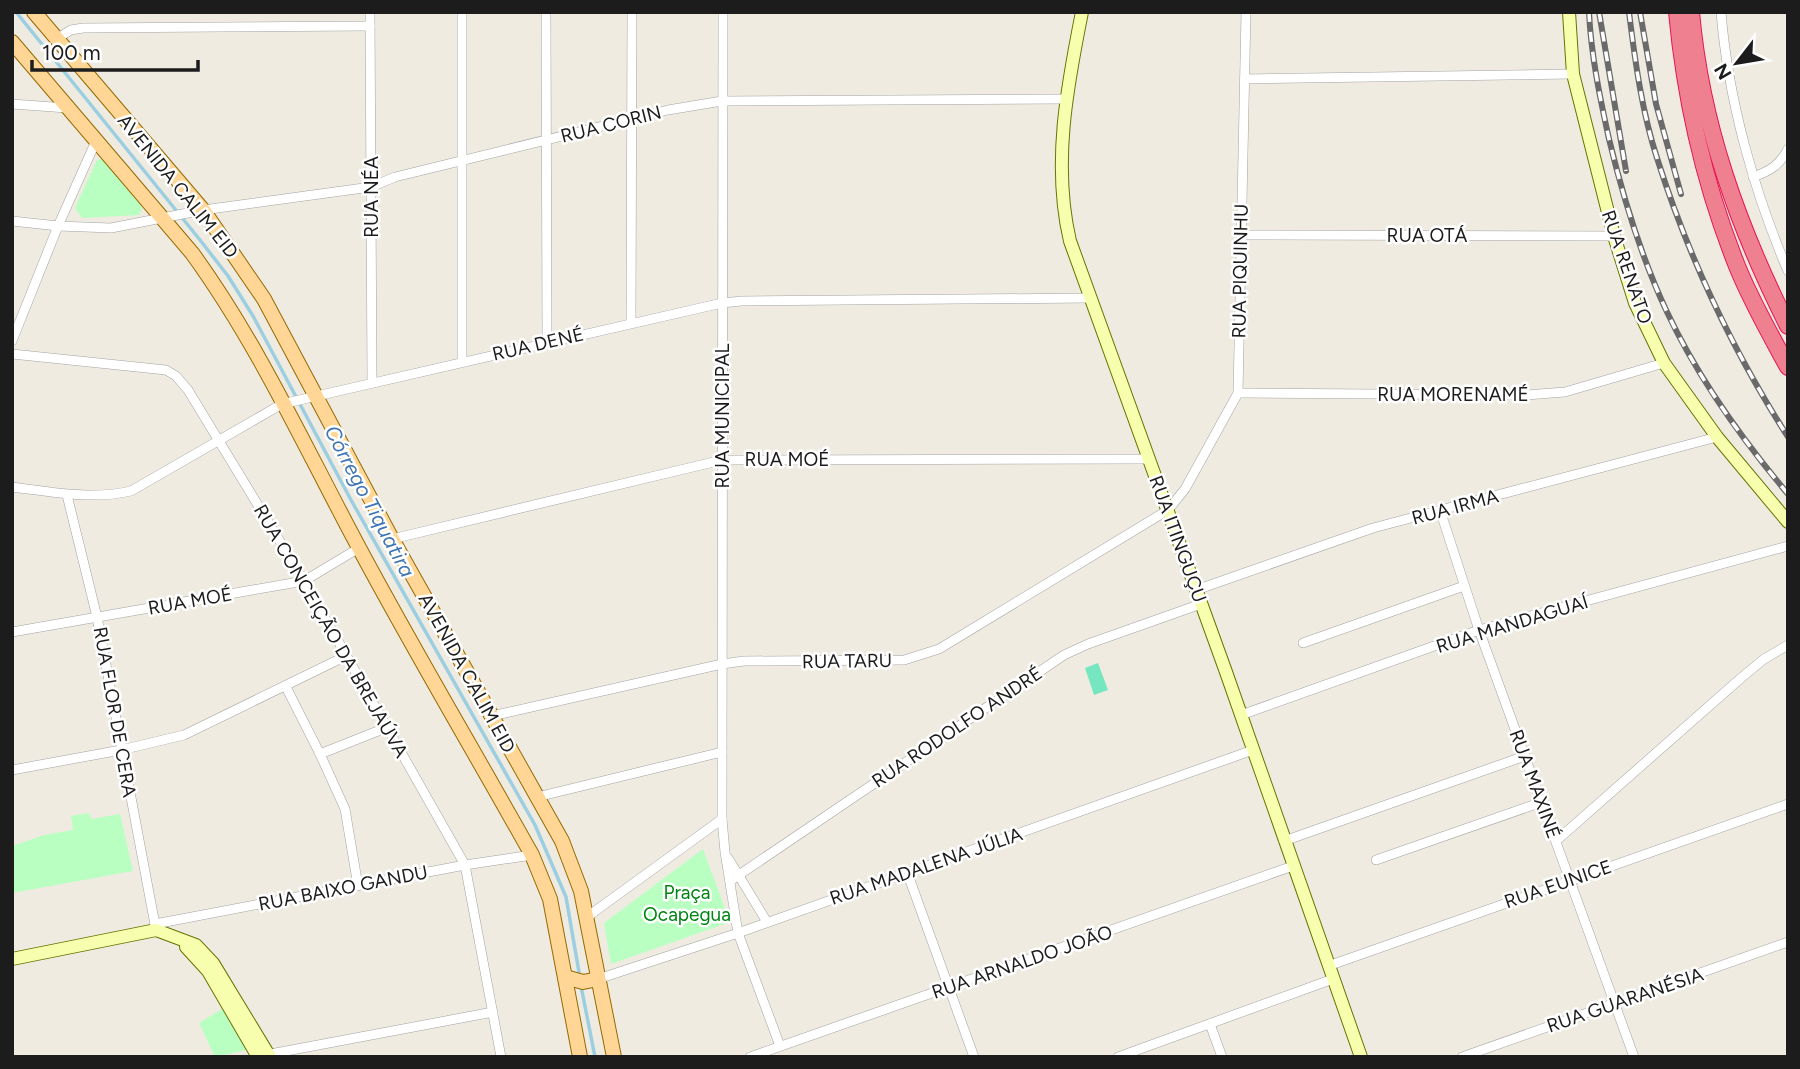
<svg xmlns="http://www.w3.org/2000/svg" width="1800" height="1069" font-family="Figtree,sans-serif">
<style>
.park{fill:#b8ffc1}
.pitch{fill:#76e6c0}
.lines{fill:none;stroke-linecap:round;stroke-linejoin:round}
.stream{stroke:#9ccee1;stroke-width:3.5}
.street-casing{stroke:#a3a3a3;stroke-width:10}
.secondary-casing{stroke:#647600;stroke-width:14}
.primary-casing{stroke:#946a00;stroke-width:16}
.highway-casing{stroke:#e81352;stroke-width:18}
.street{stroke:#fff;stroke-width:9}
.secondary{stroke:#f7ffae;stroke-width:12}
.primary{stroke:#ffd695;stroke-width:14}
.highway{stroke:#ef808f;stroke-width:16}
.rail-casing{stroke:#6a6a6a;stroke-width:6}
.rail{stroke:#fff;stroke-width:3.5;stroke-dasharray:10;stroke-linecap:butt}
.labels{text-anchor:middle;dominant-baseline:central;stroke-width:5;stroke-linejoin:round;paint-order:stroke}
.street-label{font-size:19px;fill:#1c1c1c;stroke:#fff}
.park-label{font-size:19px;fill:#018412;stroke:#fff}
.water-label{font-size:21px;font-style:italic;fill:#4075b4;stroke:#fff}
</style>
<rect width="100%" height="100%" fill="#efebe1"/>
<g class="park">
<polygon points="103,158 141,204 142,209 139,215 82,218 75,208 97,160"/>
<polygon points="89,813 91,819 120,814 133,871 12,893 12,846 44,835 73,830 71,816"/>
<polygon points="703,849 730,922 611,964 604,923"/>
<polygon points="222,1009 246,1050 215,1057 199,1023"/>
</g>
<polygon class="pitch" points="1098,663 1108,690 1094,695 1085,668"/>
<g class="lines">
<g class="stream">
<polyline points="16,12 200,240 228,276 253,316 351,500 535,825 566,897 580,978"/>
<polyline points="581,986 595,1057"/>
</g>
<g class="street-casing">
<g id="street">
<polyline points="370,12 372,383"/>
<polyline points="546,12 547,342"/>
<polyline points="723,12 722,819 725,852 738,933 780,1046"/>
<path d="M1721 12C1728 99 1754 192 1788 271"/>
<polyline points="56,39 71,30 83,28 370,26"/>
<polyline points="1245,79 1573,74"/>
<polyline points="12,104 67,108"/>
<path d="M1753 177C1770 171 1780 165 1788 149"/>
<polyline points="12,221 58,226 111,228 203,210 371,187 395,177 668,110 722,101 1066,99"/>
<polyline points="1241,235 1614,236"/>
<polyline points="631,322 632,12"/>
<polyline points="12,341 58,226 96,141"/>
<polyline points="12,354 166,370 176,376 188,390 304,581 465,865 501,1057"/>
<polyline points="462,362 462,12"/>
<polyline points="1238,393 1526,395 1565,392 1664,363"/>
<path d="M12 487C52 492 92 500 131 491L282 404 722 303 742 301 1090 298"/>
<polyline points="67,495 97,617 156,930"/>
<polyline points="1440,510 1479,630 1634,1057"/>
<polyline points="392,539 722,460 1149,459"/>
<polyline points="1196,590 1373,528 1717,437"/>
<polyline points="12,632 304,581 359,548"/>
<polyline points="1303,643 1464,586"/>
<polyline points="286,687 320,754 345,809 358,886"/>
<polyline points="1241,715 1479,630 1788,546"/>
<polyline points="492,716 722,664 744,661 904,660 939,649 1168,510 1185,489 1238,393 1246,12"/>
<polyline points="320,754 388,727"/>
<polyline points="12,770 121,750 184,735 346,656"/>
<polyline points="537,797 722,752"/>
<polyline points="1284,841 1525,756"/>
<polyline points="1556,841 1741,678 1764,659 1788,645"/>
<polyline points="728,858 767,922"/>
<polyline points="1376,860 1542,802"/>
<polyline points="907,872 974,1057"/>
<polyline points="730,881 1064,655 1088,644 1201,604"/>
<polyline points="587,917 722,819"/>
<polyline points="155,924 465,865 532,855"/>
<polyline points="1328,966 1788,804"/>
<polyline points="598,979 738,933 1253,750"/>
<polyline points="1210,1024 1222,1057"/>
<polyline points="265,1055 493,1012"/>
<polyline points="750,1057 1293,866"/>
<polyline points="1118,1057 1333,979"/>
<polyline points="1462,1057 1788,942"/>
</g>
</g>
<g class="secondary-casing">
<g id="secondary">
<path d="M1082 12C1067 87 1052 165 1070 241L1226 672 1361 1057"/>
<polyline points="1569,12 1573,74 1614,236 1635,303 1664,363 1717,437 1788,522"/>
<polyline points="186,947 208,971 258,1057"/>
<polyline points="12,959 156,930 196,945 213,963 270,1057"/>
</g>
</g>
<g class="primary-casing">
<g id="primary">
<polyline points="34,12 203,210 264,299 392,539 562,841 581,891 614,1057"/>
<path d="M12 42 192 253C257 342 305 447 357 544 413 649 474 751 532 855L550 899 580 1057"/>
<polyline points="565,977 583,982 598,979"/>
</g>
</g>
<g class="highway-casing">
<g id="highway">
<path d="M1677 12C1685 98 1705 186 1737 266 1751 301 1770 334 1788 367"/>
<path d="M1691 12C1701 125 1738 226 1788 326"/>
</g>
</g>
<use href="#street" class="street"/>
<use href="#secondary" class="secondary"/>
<use href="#primary" class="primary"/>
<use href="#highway" class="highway"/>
<g class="rail-casing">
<g id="rail">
<path d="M1589 12C1591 55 1600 98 1609 139 1623 197 1641 257 1667 312 1698 378 1741 438 1788 494"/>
<polyline points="1599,12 1626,171"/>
<path d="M1629 12C1635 61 1642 112 1657 158 1688 256 1733 351 1788 437"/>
<polyline points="1640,12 1656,104 1681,194"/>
</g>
</g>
<use href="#rail" class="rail"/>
</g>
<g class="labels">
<g class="street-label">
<text transform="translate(611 124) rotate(-14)">RUA CORIN</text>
<text transform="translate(178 186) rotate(51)">AVENIDA CALIM EID</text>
<text transform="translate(371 197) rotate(-90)">RUA NÉA</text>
<text x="1427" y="235">RUA OTÁ</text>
<text transform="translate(1627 267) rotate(71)">RUA RENATO</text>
<text transform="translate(1240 271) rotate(-89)">RUA PIQUINHU</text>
<text transform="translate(538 344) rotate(-13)">RUA DENÉ</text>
<text x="1453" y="394">RUA MORENAMÉ</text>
<text transform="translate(722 416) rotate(-90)">RUA MUNICIPAL</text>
<text x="787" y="459">RUA MOÉ</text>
<text transform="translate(1455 507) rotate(-15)">RUA IRMA</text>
<text transform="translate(1178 539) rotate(70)">RUA ITINGUÇU</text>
<text transform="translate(190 601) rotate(-10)">RUA MOÉ</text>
<text transform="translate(1512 624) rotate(-17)">RUA MANDAGUAÍ</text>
<text transform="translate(331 631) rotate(60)">RUA CONCEIÇÃO DA BREJAÚVA</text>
<text transform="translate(847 661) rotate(-1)">RUA TARU</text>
<text transform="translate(467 673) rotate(61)">AVENIDA CALIM EID</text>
<text transform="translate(115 712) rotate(80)">RUA FLOR DE CERA</text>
<text transform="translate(957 727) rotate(-34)">RUA RODOLFO ANDRÉ</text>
<text transform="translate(1535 784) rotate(70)">RUA MAXINÉ</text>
<text transform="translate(926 866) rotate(-19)">RUA MADALENA JÚLIA</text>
<text transform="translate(1558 884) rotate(-19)">RUA EUNICE</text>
<text transform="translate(343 888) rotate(-11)">RUA BAIXO GANDU</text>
<text transform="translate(1022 962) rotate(-19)">RUA ARNALDO JOÃO</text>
<text transform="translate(1625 1000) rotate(-19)">RUA GUARANÉSIA</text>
</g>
<g class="park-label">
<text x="687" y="892">Praça<tspan x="687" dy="22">Ocapegua</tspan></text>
</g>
<g class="water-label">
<text transform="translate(370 501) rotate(62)">Córrego Tiquatira</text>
</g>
</g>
<rect width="1800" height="1069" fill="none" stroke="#1c1c1c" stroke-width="28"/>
<g transform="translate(1737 63) rotate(239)" stroke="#ffffff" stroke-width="5" paint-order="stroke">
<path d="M0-5L12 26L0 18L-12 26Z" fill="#1c1c1c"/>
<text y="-10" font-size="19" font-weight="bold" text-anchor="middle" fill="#1c1c1c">N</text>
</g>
<path d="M32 60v10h166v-10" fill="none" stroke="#1c1c1c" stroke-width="3.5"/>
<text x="42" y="60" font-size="21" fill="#1c1c1c" stroke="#ffffff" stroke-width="5" paint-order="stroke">100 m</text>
</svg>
